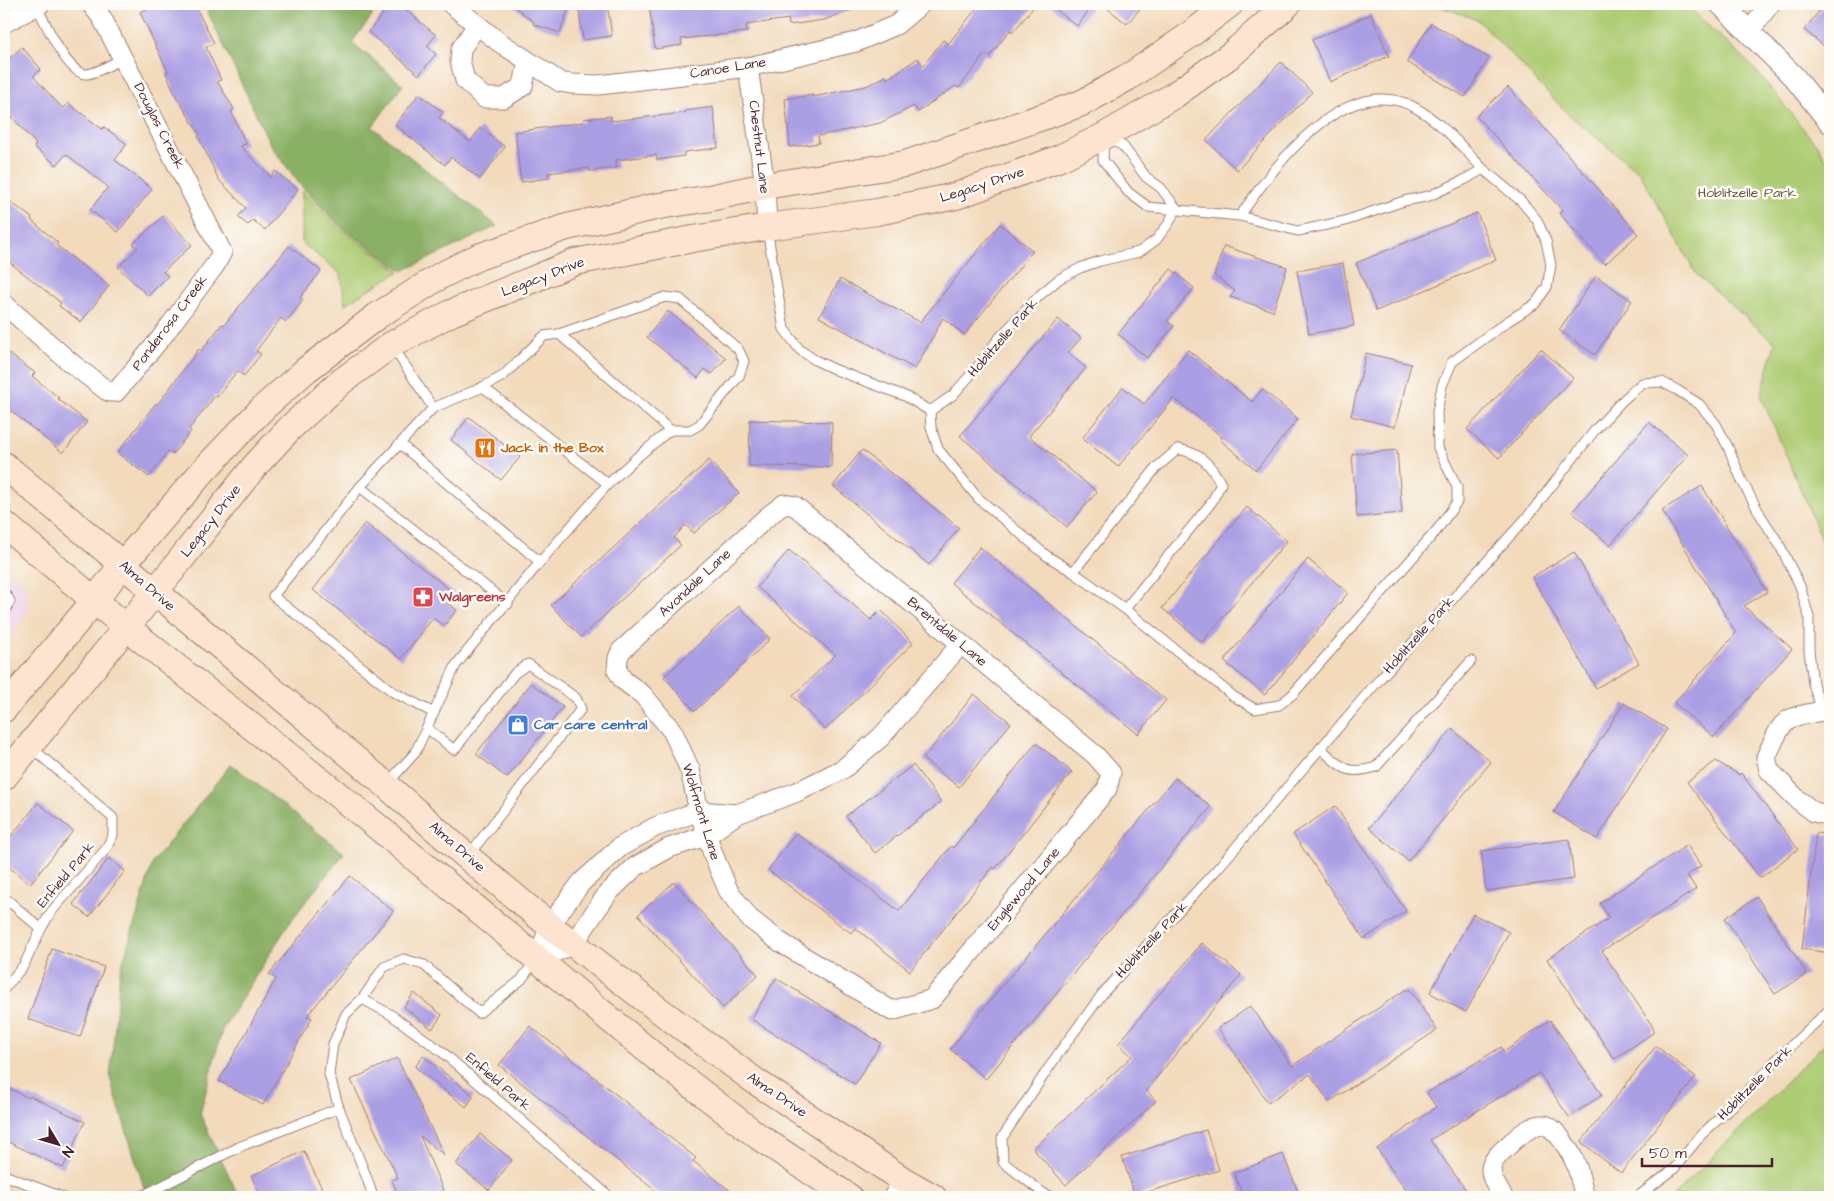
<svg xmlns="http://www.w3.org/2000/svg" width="1834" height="1201" font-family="'Architects Daughter',sans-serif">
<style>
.built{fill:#edd0e8}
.green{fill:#aecc73;stroke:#7c764f}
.forest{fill:#8ab065;stroke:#6a6848}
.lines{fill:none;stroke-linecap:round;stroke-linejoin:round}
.stream{stroke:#5cb8da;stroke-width:5}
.building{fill:#aa9ee4}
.service-casing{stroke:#9e7c73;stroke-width:11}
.minor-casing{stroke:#9e7c73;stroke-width:21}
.tertiary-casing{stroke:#9e7c73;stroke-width:24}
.secondary-casing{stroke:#9e7c73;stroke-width:28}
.service{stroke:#fff;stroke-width:9}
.minor{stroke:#fff;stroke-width:19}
.tertiary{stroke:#fff;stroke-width:22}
.secondary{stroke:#fde4d0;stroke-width:26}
.labels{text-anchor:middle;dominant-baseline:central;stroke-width:5;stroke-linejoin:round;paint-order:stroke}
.street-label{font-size:14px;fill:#4a1f2b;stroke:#fdfcf7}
.park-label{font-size:14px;fill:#685341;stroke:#fdfcf7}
.food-label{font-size:14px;font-weight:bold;fill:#c56008;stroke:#fdfcf7;text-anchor:start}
.health-label{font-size:14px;font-weight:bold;fill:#be3a42;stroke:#fdfcf7;text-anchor:start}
.shop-label{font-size:14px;font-weight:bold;fill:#366cbe;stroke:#fdfcf7;text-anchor:start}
</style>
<rect width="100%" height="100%" fill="#fdfcf7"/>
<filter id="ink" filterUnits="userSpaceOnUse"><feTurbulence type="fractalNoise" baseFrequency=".02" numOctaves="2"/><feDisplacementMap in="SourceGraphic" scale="10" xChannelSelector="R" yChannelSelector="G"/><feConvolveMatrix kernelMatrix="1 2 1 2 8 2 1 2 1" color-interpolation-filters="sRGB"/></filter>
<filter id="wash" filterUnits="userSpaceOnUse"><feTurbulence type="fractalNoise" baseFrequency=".0096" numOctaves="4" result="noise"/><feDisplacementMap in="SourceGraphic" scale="20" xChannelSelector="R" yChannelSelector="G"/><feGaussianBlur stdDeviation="1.12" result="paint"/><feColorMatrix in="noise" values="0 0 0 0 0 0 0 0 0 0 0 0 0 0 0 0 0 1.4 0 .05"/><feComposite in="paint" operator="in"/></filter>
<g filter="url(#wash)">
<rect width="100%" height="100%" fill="#f2dabb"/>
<polygon class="built" points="4,568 26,585 28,613 4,646"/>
<g class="green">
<polygon points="1433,4 1685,4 1753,67 1819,148 1830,166 1830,559 1761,396 1775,343 1696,274 1640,173 1570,116 1478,20"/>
<polygon points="302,191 336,226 400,271 345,304 341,274 302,243"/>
<polygon points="1830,1038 1830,1197 1673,1197"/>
</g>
<g class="forest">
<polygon points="204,4 360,4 373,15 352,42 403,85 372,127 497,226 403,271 338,225 302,187 271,146"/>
<polygon points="231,764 344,853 289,923 222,1030 200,1114 239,1197 147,1197 110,1078 120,972 153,862"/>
</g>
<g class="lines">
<polyline class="stream" points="1779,1197 1792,1191 1830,1189"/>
</g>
<g id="blocks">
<g class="building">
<polygon points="157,4 194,4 214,43 206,47 221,80 217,81 234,109 231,111 246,144 240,146 271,177 275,171 298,189 265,230 253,220 248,225 238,217 246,208 219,180 198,136 200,135 176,96 166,73 168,72 140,12"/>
<polygon points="370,4 399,4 436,35 427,46 436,54 419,75 368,32 383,14"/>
<polygon points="511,4 570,4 560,33 533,24 534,22"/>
<polygon points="578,4 607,4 612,36 583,40"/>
<polygon points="649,4 863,4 863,5 824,20 789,25 788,19 746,25 747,32 681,39 682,45 655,49"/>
<polygon points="980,4 1036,4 1013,32 1010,30 989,57 985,54 959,88 955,86 918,112 914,106 880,123 818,136 819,143 790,147 785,99 813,95 813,97 866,86 886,76 887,79 918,58 923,66 943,40 948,44"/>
<polygon points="1049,4 1094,4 1077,26"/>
<polygon points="1102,4 1144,4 1127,24"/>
<polygon points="1825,4 1830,4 1830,51 1804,30"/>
<polygon points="1371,14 1389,56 1330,82 1312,40"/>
<polygon points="1431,23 1489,58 1465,97 1407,62"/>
<polygon points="22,47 41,69 33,76 63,109 68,103 102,129 104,127 127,144 115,160 152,189 118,232 90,210 108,187 66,154 57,165 34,147 36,144 4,108 4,63"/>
<polygon points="1281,62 1312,92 1237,170 1206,140"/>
<polygon points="1508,87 1638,234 1605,264 1559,213 1562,210 1476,116"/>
<polygon points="419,94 443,112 439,118 470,142 480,128 505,147 480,179 451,157 445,165 395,125"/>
<polygon points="713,107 718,148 684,152 684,156 657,160 656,155 616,160 617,168 590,171 589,168 548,173 549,178 521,182 515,132 584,122 583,119 611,116 611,121 685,113 685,111"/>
<polygon points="4,197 32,218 31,220 58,243 56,245 109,286 81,322 59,306 61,303 8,261 10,258 4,254"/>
<polygon points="1477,213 1496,260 1376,311 1356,263"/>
<polygon points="164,215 192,245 163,272 168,276 148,296 118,267 138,248 133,244"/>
<polygon points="1000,224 1033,251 964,335 943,318 915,369 819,317 840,279 920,322"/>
<polygon points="289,246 321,271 300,298 303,300 286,322 281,318 256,351 261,354 244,376 237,371 217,397 215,396 189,429 191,431 173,454 169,451 149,477 117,453 156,403 157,405 199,349 201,351 222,324 224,325"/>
<polygon points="1224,246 1287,267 1273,311 1230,297 1235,291 1214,275"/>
<polygon points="1343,263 1354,326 1309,334 1297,271"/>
<polygon points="1171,269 1194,288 1167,321 1174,326 1147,358 1118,334"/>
<polygon points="1596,276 1632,301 1595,355 1559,330"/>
<polygon points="668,311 726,358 712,374 705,369 698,378 647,337"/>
<polygon points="1058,319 1081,338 1068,353 1086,368 1029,436 1097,492 1067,527 960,436"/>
<polygon points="1541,349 1573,378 1499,458 1467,429"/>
<polygon points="4,350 35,373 32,376 59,398 58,399 87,422 63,453 4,405"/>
<polygon points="1188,350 1252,402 1262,389 1298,419 1256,470 1220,440 1222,437 1174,398 1118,467 1082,438 1123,387 1144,404"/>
<polygon points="1366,353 1411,364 1395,427 1351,416"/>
<polygon points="469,417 520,457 501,480 451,440"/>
<polygon points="750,420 832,422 831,467 749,466"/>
<polygon points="1649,422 1688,455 1610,545 1572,512"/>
<polygon points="862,450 959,528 929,565 833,486"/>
<polygon points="1397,450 1402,513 1357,517 1352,454"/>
<polygon points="709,460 739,493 694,533 685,525 674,538 681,545 581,637 551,605"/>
<polygon points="1702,486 1767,592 1744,606 1792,649 1714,737 1674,703 1736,633 1662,510"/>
<polygon points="1247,507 1287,541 1202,642 1162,608"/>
<polygon points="365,523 454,593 446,602 457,610 444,626 433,618 401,659 313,590"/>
<polygon points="980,547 1166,700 1138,734 951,583"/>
<polygon points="789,550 871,620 881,610 913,643 825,730 793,696 835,655 757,587"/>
<polygon points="1574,552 1639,663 1596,688 1532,577"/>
<polygon points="1308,559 1348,593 1265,695 1224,661"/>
<polygon points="739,606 770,639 695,711 664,677"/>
<polygon points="531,683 563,707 507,778 476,754"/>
<polygon points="974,694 1011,723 959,787 923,759"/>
<polygon points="1624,703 1667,729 1597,839 1554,812"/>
<polygon points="1452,729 1491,762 1408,861 1369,828"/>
<polygon points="1036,743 1072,772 995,869 993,867 910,971 855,928 851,933 768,870 796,833 899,911 951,846 953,848"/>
<polygon points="1716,761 1739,775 1741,773 1798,849 1760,878 1687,782"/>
<polygon points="913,765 941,802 875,853 846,816"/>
<polygon points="1175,778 1211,807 986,1079 950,1049"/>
<polygon points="38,803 73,831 30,884 4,863 4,845"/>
<polygon points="1335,806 1406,911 1364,939 1293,834"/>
<polygon points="1816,833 1830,835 1830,953 1802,949"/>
<polygon points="1569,839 1574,879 1486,891 1481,851"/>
<polygon points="1687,845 1701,866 1687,875 1696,889 1602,951 1653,1027 1653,1033 1614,1059 1547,959 1609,918 1600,903"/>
<polygon points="109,858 125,871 89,917 73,904"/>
<polygon points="350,876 393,911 307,1016 312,1018 263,1105 219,1081 276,979 269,974"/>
<polygon points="674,882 758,975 723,1008 638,915"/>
<polygon points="1757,897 1807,974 1775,994 1725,918"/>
<polygon points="1473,914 1509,932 1466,1012 1430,993"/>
<polygon points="1202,943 1241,975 1146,1090 1156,1101 1066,1185 1033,1149 1132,1056 1118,1044"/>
<polygon points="52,949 104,967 80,1037 28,1019"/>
<polygon points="776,978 881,1043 855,1084 751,1019"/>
<polygon points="1405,990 1410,990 1437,1030 1329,1102 1310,1074 1268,1103 1218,1028 1251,1006 1292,1066"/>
<polygon points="414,993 442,1015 432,1029 404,1007"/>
<polygon points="1550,1020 1602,1095 1569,1117 1539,1073 1430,1140 1471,1197 1411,1197 1377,1149 1436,1107 1427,1093 1501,1047 1504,1052"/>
<polygon points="530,1026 696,1158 693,1161 738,1197 663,1197 499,1065"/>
<polygon points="1656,1046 1696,1077 1621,1173 1581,1142"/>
<polygon points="423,1056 474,1096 466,1107 415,1067"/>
<polygon points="397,1058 444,1155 420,1136 446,1197 399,1197 392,1180 398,1178 351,1080"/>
<polygon points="4,1086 29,1098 30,1096 85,1122 63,1168 4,1140"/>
<polygon points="1206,1130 1219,1170 1135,1196 1122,1157"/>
<polygon points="480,1134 512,1160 489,1190 456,1164"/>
<polygon points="304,1151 326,1197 262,1197 251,1176"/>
<polygon points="1283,1154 1300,1197 1243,1197 1234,1173"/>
</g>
</g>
</g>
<g filter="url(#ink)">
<use href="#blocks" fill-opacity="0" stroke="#9e7c73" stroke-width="1"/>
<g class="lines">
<g class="service-casing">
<g id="service">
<path d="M37 7C46 23 67 75 87 74 98 73 113 63 123 58"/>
<path d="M1240 216C1273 167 1343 73 1412 106 1440 120 1462 147 1483 169"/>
<polyline points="767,229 784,329 800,350 815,360 836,370 905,396 930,411 953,395 979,365 1000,337 1040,295 1059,279 1080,268 1100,261 1139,252 1156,240 1169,223 1176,208"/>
<polyline points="559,334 665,297 680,299 738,349 744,361 739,376 699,425 690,430 670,430"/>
<polyline points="483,387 608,484"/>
<polyline points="433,408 360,487 508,604"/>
<polyline points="930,411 931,427 938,449 978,498 1047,556 1073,572 1125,609 1233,696 1255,709 1279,705 1292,695 1437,530 1457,502 1457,487 1438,448 1437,412 1442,386 1452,362 1508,321 1535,304 1547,287 1551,265 1546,241 1537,220 1521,201 1483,169 1464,180 1429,196 1404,201 1345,221 1298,231 1240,216 1148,207 1128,192 1103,160 1104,136 1123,146 1146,177 1161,188 1176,208"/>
<polyline points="400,444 540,562"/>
<polyline points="360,487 273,596 393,692 434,713"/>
<path d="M1073 572 1156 468 1178 449C1200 453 1211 464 1221 484L1211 503 1125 609"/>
<polyline points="4,592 10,601 4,614"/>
<polyline points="427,728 454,750 515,673 528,664 576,698 581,709 469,855"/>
<path d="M1320 748C1343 767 1345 776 1376 767L1471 661"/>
<polyline points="387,784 415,753 456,665 540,562 608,484 636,458 670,430 559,334 544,336 503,376 483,387 433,408 393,347"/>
<polyline points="4,897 41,929"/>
<polyline points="4,989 24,965 41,929 51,912 106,849 113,835 113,818 32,748"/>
<polyline points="362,999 390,1014 441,1051 610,1197"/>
<polyline points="4,1175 62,1197"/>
<polyline points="140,1197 239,1147 339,1108"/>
<polyline points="373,1197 368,1181 339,1108 329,1074 333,1044 346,1014 362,999 384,967 404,959 424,965 479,1013 521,980 535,961"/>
<polyline points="1051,1197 1043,1193 1003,1162 1002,1138 1058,1054 1103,993 1218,868 1378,681 1529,515 1595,430 1622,401 1642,383 1662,382 1677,390 1699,404 1716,424 1728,447 1742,481 1761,516 1779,544 1800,586 1809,617 1809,650 1813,684 1822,711 1830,723"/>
<polyline points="1637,1197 1673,1170 1701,1135 1737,1102 1768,1070 1773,1063 1830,1009"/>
</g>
</g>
<g class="minor-casing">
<g id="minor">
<polyline points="451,4 499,42 560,82 571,84 599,85 748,67 856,42 896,25 921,4"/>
<polyline points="4,23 40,4"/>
<polyline points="477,25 461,49 460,61 465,80 484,98 504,98 523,86 528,61"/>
<polyline points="1749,32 1770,4"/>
<polyline points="748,67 765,186 767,227"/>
<polyline points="4,304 71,363 106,390 110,392 116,392 161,338 215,265 222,252 102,18 91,4"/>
<polygon points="784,504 795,506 1095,755 1111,773 1107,789 932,999 892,1011 780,942 749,918 728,890 713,854 699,811 690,770 673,732 643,695 623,680 617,670 618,658 621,651 767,517"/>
<path d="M1822 711C1780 719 1784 719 1766 757L1769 770 1797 799 1814 812 1827 815 1830 814"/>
<polyline points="537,960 573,944 608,893 635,867 669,848 706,836 737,814 797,792 843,769 881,737 961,644"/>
<polyline points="537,960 550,926 563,907 581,883 620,847 655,827 699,811 737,814"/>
<polyline points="893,1197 903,1180"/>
<path d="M1503 1197C1498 1189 1491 1179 1491 1169 1492 1158 1505 1149 1512 1142 1520 1135 1530 1126 1542 1125 1555 1123 1573 1156 1577 1167 1580 1177 1582 1187 1585 1197"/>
</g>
</g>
<g class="tertiary-casing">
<polyline id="tertiary" points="1721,4 1794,77 1830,122"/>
</g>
<g class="secondary-casing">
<g id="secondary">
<polyline points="4,465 386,785 465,855 550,926 655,1007 755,1081 903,1180 933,1197"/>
<polyline points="4,524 126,627 362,814 653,1055 759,1137 849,1197"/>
<polyline points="4,709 95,600 123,564 204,470 262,409 306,370 377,316 440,276 478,257 567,227 659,206 705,199 765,186 905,164 999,132 1082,103 1127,78 1187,37 1230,4"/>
<polyline points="4,777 155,592 254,467 291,427 342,381 391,345 451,313 575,262 693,239 767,227 877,212 956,196 1060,158 1104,136 1173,96 1232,54 1288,4"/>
</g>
</g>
<use href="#service" class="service"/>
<use href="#minor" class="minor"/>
<use href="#tertiary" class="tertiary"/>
<use href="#secondary" class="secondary"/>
</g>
</g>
<defs>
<g id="restaurant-square" transform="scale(1.125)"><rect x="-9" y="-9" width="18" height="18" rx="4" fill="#e8710a" stroke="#fdfcf7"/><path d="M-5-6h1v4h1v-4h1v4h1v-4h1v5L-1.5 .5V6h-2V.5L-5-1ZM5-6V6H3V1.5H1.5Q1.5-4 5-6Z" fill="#fff"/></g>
<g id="pharmacy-square" transform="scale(1.125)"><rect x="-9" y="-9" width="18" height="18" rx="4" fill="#e0444e" stroke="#fdfcf7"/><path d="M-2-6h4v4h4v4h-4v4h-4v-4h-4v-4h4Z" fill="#fff"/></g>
<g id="shop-square" transform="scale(1.125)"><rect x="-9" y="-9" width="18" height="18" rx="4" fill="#3f7fe0" stroke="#fdfcf7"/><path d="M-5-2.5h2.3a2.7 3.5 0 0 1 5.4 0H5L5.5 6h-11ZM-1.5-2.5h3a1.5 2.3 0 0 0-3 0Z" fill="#fff"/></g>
</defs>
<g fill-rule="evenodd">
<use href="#restaurant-square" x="485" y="448"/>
<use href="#pharmacy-square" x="423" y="597"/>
<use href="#shop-square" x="518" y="725"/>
</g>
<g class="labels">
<g class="street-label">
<text transform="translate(728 68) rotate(-9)">Canoe Lane</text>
<text transform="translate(159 126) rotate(63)">Douglas Creek</text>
<text transform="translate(759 147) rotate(83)">Chestnut Lane</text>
<text transform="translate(982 185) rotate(-18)">Legacy Drive</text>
<text transform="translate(543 277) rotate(-21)">Legacy Drive</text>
<text transform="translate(170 323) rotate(-53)">Ponderosa Creek</text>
<text transform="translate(1003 338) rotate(-49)">Hoblitzelle Park</text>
<text transform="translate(211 521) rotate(-52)">Legacy Drive</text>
<text transform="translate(695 583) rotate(-43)">Avondale Lane</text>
<text transform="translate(147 586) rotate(41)">Alma Drive</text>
<text transform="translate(947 632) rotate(40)">Brentdale Lane</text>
<text transform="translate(1419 635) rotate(-48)">Hoblitzelle Park</text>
<text transform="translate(701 812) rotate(73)">Wolfmont Lane</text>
<text transform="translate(457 847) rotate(41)">Alma Drive</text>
<text transform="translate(66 875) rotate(-50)">Enfield Park</text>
<text transform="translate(1024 889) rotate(-50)">Englewood Lane</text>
<text transform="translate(1152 940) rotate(-47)">Hoblitzelle Park</text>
<text transform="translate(498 1082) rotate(41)">Enfield Park</text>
<text transform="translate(1755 1083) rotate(-45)">Hoblitzelle Park</text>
<text transform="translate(777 1095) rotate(34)">Alma Drive</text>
</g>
<g class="park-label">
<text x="1747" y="193">Hoblitzelle Park</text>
</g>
<g class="food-label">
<text x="501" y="448">Jack in the Box</text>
</g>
<g class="health-label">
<text x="439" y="597">Walgreens</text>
</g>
<g class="shop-label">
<text x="534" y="725">Car care central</text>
</g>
</g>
<rect width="1834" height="1201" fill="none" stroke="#fdfcf7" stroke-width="20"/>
<g transform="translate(58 1144) rotate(128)" stroke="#fdfcf7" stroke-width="4" paint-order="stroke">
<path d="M0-4L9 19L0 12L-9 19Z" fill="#4a1f2b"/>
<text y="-8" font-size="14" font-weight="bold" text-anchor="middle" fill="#4a1f2b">N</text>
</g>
<path d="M1642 1158v8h130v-8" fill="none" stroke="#4a1f2b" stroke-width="2.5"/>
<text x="1649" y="1158" font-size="15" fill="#4a1f2b" stroke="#fdfcf7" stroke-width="4" paint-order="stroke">50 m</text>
</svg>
